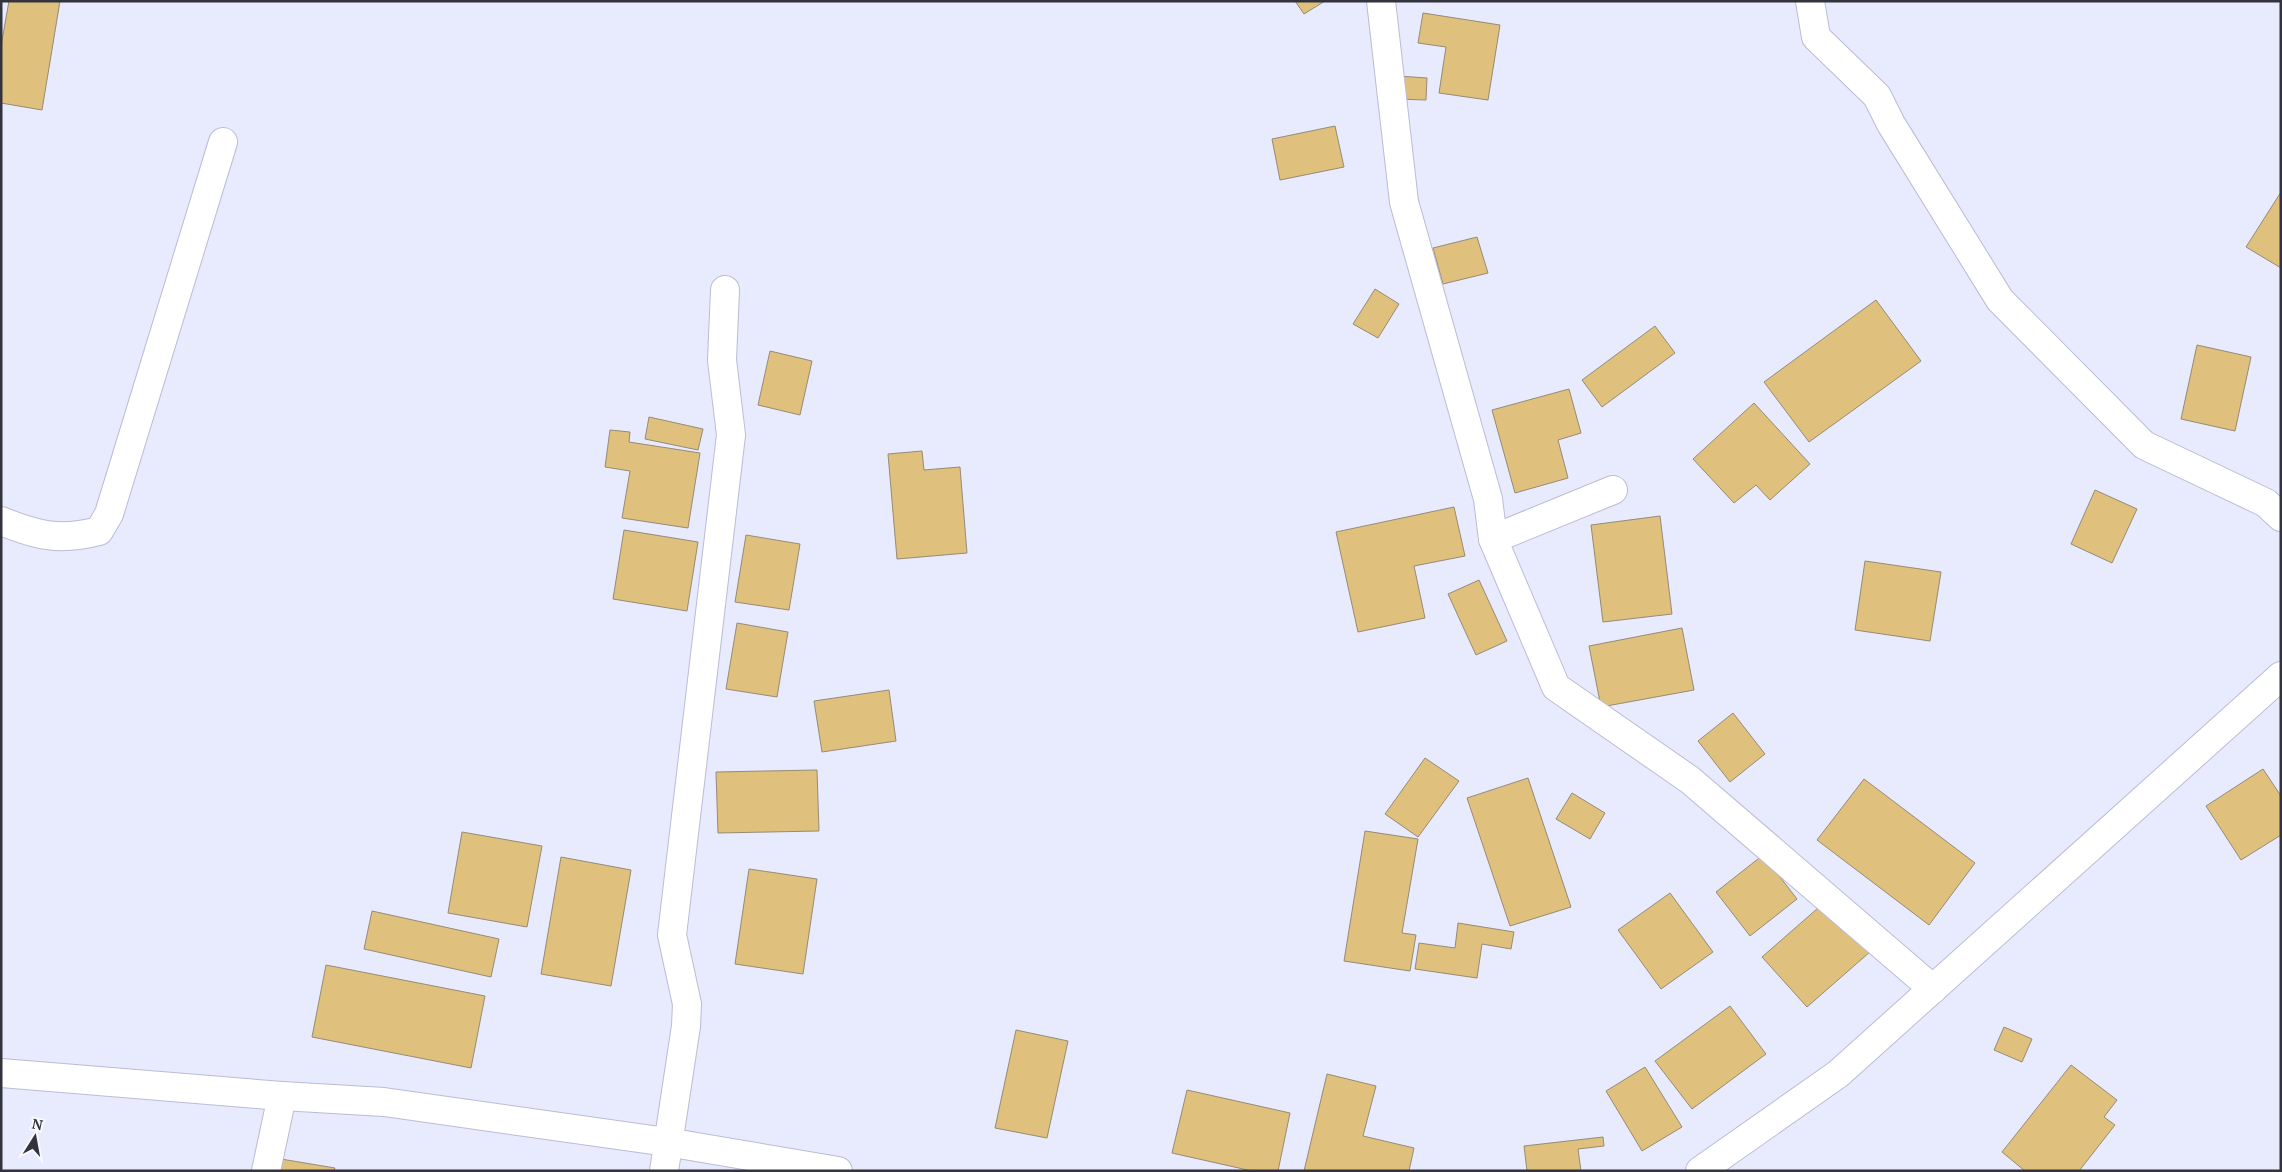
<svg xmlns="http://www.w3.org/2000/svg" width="2282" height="1172" font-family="'PT Serif',serif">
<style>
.building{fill:#dfc07d;stroke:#968b75}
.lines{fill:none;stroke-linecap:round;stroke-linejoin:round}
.street-casing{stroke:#bbbcd4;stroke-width:30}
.street{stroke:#fff;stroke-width:28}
</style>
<rect width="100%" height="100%" fill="#e8eafe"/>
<g class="building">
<polygon points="9,1 60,1 42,110 1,103 1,46"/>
<polygon points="1295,1 1325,1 1304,14"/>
<polygon points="1423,13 1500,25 1488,100 1439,93 1446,47 1418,43"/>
<polygon points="1398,76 1427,78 1426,100 1396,99"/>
<polygon points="1335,126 1344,167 1280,180 1272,139"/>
<polygon points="2281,192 2281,268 2246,247"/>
<polygon points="1477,237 1488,273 1443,284 1433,248"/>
<polygon points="1375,289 1399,304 1378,338 1353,324"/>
<polygon points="1876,300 1921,361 1809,442 1764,382"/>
<polygon points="1655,326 1675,353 1602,407 1582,380"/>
<polygon points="2197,345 2251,357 2235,431 2181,419"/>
<polygon points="770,351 812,361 800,415 758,405"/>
<polygon points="1569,389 1581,433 1558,440 1568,478 1515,493 1492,410"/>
<polygon points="1754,403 1810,464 1770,500 1756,485 1734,503 1693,459"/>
<polygon points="649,417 703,429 698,450 645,439"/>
<polygon points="610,430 630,432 629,442 700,453 688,528 622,518 630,471 605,467"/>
<polygon points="922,451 924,470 960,467 967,553 897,559 888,454"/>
<polygon points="2095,490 2137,509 2112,563 2071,544"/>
<polygon points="1454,507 1465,556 1414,566 1425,618 1358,632 1336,532"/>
<polygon points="1660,516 1672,614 1603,622 1591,525"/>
<polygon points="624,530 698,542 687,611 613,599"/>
<polygon points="746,535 800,544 789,610 735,602"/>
<polygon points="1865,561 1941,572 1930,641 1855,630"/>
<polygon points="1479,580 1507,641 1476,655 1448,594"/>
<polygon points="737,623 788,632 777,697 726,689"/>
<polygon points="1682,628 1694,690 1601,707 1589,646"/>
<polygon points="889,690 896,741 822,752 814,701"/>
<polygon points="1733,713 1765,754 1730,782 1698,741"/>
<polygon points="1425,758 1459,781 1418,837 1385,814"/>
<polygon points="2263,769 2281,796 2281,835 2241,860 2206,806"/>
<polygon points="817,770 819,831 718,833 716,772"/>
<polygon points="1528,778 1571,907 1510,926 1467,798"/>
<polygon points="1864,779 1975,863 1929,925 1817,840"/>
<polygon points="1572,793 1605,813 1590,839 1556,819"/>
<polygon points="1365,831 1418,839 1402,933 1416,935 1410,971 1344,961"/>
<polygon points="462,832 542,846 527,927 448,913"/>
<polygon points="1763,855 1797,899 1750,936 1716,892"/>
<polygon points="561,857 631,870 611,986 541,974"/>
<polygon points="749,869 817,879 803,974 735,964"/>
<polygon points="1670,893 1713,952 1661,989 1618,930"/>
<polygon points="1826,901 1871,951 1807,1007 1762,957"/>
<polygon points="372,911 499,939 491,977 364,949"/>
<polygon points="1458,923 1514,932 1511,949 1482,944 1477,978 1415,969 1419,943 1455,948"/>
<polygon points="326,965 485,996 471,1068 312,1037"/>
<polygon points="1730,1006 1766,1054 1692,1109 1655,1061"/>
<polygon points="2004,1027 2032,1039 2022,1062 1994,1050"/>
<polygon points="1016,1030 1068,1041 1047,1138 995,1128"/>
<polygon points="2071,1065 2117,1100 2104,1117 2115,1125 2079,1171 2025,1171 2002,1152"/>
<polygon points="1645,1067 1682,1127 1642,1151 1606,1091"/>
<polygon points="1327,1074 1376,1086 1363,1136 1414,1148 1409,1171 1304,1171"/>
<polygon points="1187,1090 1290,1113 1278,1171 1252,1171 1172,1153"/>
<polygon points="1603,1137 1604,1146 1578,1149 1581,1171 1527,1171 1524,1146"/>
<polygon points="275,1158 335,1168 334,1171 273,1171"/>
</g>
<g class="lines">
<g class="street-casing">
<g id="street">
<polyline points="1381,1 1404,202 1488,499 1493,539 1556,687 1690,780 1933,989"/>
<polyline points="1810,1 1816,37 1877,96 1891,124 2000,300 2144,445 2266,503 2281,517"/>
<path d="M1 521C38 536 60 541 99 531L109 514 223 142"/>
<polyline points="1493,539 1613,490"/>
<polyline points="1,1073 282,1096 384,1102 667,1142 838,1171"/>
<polyline points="266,1171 282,1096"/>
<polyline points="664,1171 686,1026 687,1004 672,935 731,435 722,360 725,290"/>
<polyline points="1700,1171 1838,1074 2281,676"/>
</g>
</g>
<use href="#street" class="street"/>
</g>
<rect width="2282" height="1172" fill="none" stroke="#32333d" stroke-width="5"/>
<g transform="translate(35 1137) rotate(11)" stroke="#f8f8fd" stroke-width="4" paint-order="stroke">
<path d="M0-4L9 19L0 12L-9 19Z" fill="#32333d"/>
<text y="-8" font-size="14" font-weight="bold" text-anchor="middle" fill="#32333d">N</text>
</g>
</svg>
